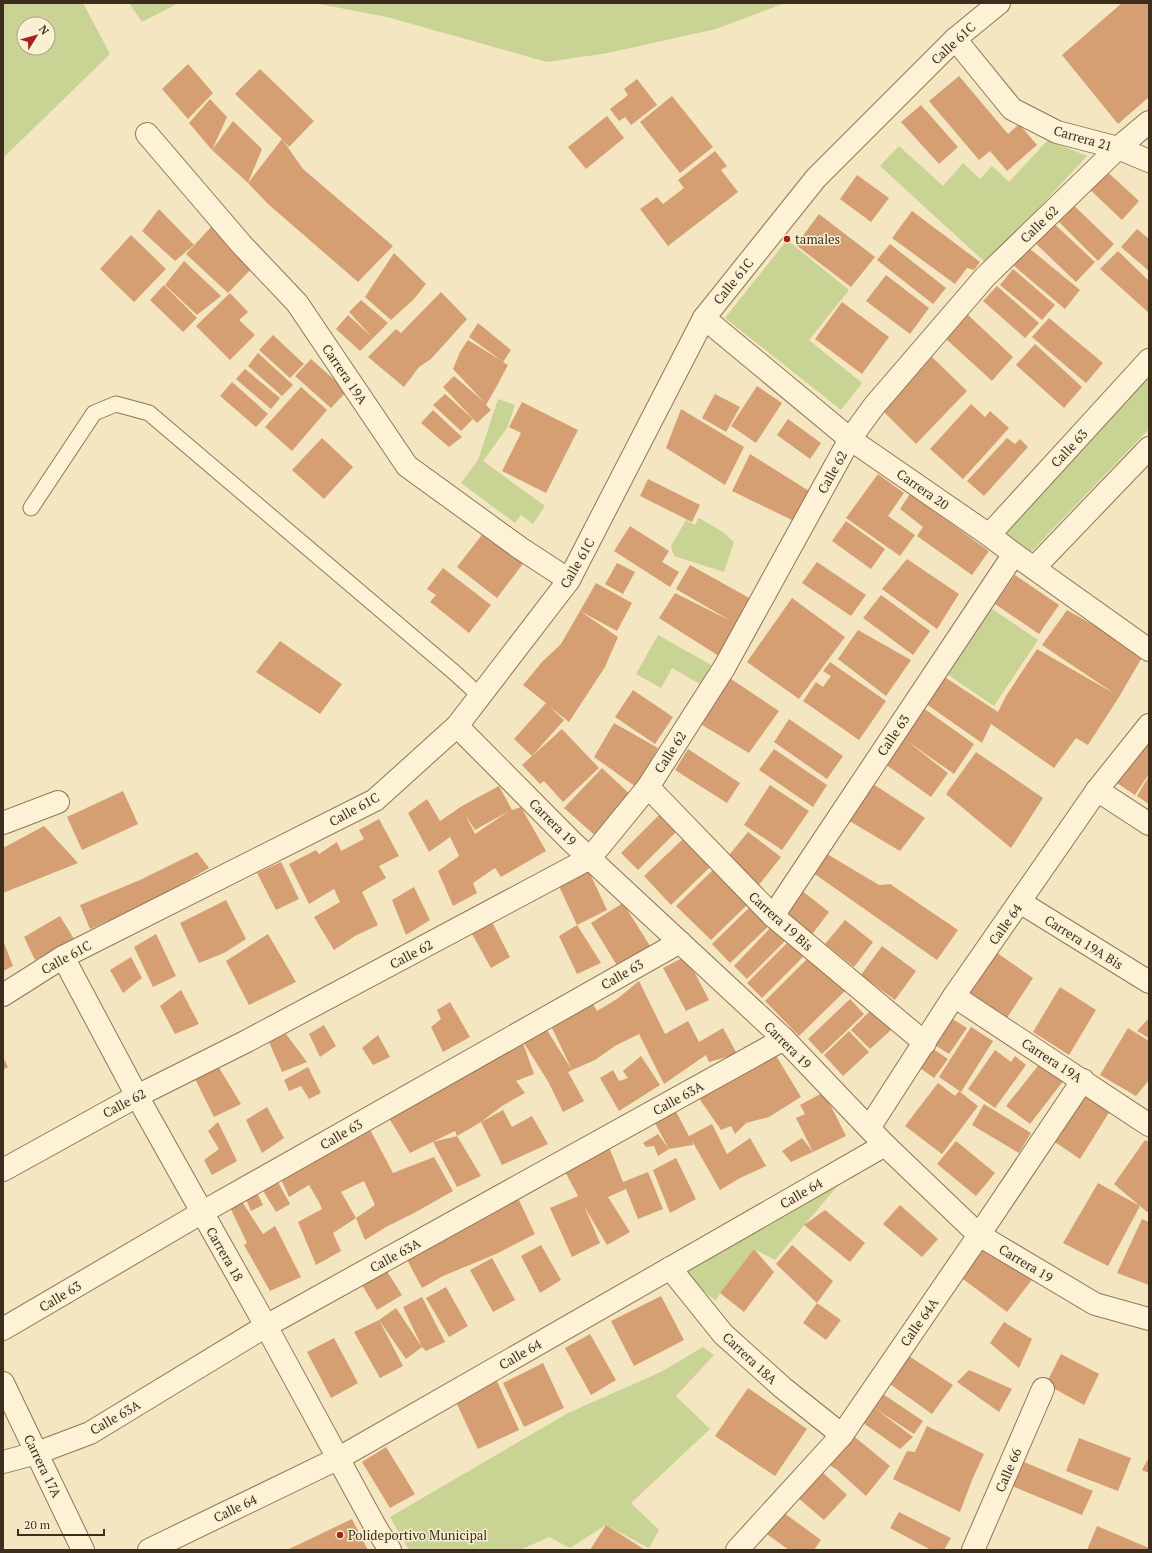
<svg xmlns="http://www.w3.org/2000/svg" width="1152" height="1553" font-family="'PT Serif',serif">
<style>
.green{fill:#c9d394;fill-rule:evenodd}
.building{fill:#d69f73;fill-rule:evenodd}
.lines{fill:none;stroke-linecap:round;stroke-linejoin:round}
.service-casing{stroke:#8f7656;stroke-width:17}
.minor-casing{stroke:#8f7656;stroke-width:24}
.service{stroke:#fdf2d6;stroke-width:15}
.minor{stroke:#fdf2d6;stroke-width:22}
.poi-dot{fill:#a5221f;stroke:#f9efd2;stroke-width:1.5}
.labels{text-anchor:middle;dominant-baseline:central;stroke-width:3;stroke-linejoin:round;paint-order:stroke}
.street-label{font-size:13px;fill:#3d2d1c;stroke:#f9efd2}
.poi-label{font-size:13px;fill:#3d2d1c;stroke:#f9efd2;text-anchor:start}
</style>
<rect width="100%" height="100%" fill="#f3e6c1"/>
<g class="green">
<path d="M3 3H83L110 54 3 158ZM24 24H48V48H24Z"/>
<polygon points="129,3 179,3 142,22"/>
<polygon points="314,3 785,3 716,29 608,53 547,62 387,17"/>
<polygon points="1048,140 1087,156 987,264 880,166 899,146 943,186 963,163 980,179 992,166 1009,182"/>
<polygon points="787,240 849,290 809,340 862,383 841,410 725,318"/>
<polygon points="1149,373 1149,429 1026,557 998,529"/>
<polygon points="498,399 515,405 507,428 483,461 545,506 533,524 521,515 515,523 461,483 478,460"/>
<polygon points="699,518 723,532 734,542 724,572 674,556 671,546 686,520 695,525"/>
<polygon points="985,604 1038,640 994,706 941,670"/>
<polygon points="658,635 711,665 700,684 672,668 661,688 636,674"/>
<polygon points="850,1171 775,1260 754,1249 720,1293 716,1301 693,1282 686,1266"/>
<polygon points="703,1347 714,1355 676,1396 710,1429 631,1503 659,1530 649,1548 606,1525 570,1548 549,1537 520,1550 409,1550 390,1517 568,1413 661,1372"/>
</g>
<g class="building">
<polygon points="1122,3 1149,3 1149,97 1118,124 1062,55"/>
<polygon points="188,64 213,93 188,119 162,89"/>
<polygon points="260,69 314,121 289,147 282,139 303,169 393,246 358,282 268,204 248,183 212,150 233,121 262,149 248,183 282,139 235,94"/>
<polygon points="959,76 1008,134 1019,124 1037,145 1007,171 990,151 979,160 929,101"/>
<polygon points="637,79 657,105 631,125 625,117 619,121 610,109 628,95 624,89"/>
<polygon points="672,96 713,147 680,173 640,122"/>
<polygon points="210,99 227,117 212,150 189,123"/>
<polygon points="921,105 958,147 939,164 901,122"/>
<polygon points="607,116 624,138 586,169 568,147"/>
<polygon points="715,151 727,166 721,170 738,192 668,246 640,209 657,197 663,204 684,188 678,180"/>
<polygon points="1101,166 1139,201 1122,220 1084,184"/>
<polygon points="857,175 889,198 871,222 840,199"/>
<polygon points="1067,199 1114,244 1098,261 1053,216"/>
<polygon points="159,209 194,245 175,261 142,231"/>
<polygon points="912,211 980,262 974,270 967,268 955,284 892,238"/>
<polygon points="819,214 875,257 851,287 796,245"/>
<polygon points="1050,220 1095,262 1076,282 1032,240"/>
<polygon points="212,226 254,266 228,293 186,254"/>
<polygon points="1137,229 1149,239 1149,271 1121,247"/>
<polygon points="131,235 166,269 134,302 100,269"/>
<polygon points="890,244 946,288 933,304 877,260"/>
<polygon points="1029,248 1080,290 1065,309 1014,266"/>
<polygon points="1118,251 1149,281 1149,313 1100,269"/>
<polygon points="394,253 426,284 414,299 391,320 365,297"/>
<polygon points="184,261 221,296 197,315 165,285"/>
<polygon points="1013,269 1055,305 1042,320 1000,285"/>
<polygon points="886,275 929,308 910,334 866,301"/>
<polygon points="164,285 197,318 183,332 150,300"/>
<polygon points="997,286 1039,323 1025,338 983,301"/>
<polygon points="441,292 467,319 431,359 419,367 404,387 368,357 396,329 401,333"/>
<polygon points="230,293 248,312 239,320 255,335 230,360 196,326"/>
<polygon points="361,300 388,323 360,351 336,329 348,315 372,337 349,312"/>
<polygon points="842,302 889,337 862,374 815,339"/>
<polygon points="968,315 1013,357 992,381 946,339"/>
<polygon points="1049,318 1103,363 1086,383 1032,337"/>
<polygon points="478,323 511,350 503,362 508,365 498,384 486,405 491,410 477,423 443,387 454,376 484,402 453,369 460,352 468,340 502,361 469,337"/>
<polygon points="273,335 304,364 290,378 259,350"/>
<polygon points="1035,344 1082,387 1064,408 1016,365"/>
<polygon points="258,353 293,385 282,396 248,366"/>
<polygon points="931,356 967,391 916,444 880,408"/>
<polygon points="311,359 347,391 331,408 295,376"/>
<polygon points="245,369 280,398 271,409 236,379"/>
<polygon points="232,382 268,414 256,427 220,396"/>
<polygon points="757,386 782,403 756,443 731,426"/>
<polygon points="301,387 327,410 292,451 265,427"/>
<polygon points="445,394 473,419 461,431 433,405"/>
<polygon points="715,394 740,407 726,432 702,418"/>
<polygon points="522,402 578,430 546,493 502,471 521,433 509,427"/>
<polygon points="971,404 985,417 990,411 1009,428 963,479 930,449"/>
<polygon points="681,409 744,447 725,485 666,448"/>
<polygon points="433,410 462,437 449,447 421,423"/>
<polygon points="788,419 821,443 810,459 777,435"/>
<polygon points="322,438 353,467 324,499 292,470"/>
<polygon points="1007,438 1015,444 1020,439 1028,447 984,496 967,481"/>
<polygon points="750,454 809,491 796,522 732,491"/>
<polygon points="878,474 904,493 888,516 915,535 900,556 846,518"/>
<polygon points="648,479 700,505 692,522 640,496"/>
<polygon points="910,494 989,551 972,575 917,536 923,527 900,509"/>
<polygon points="846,521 885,549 871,569 832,541"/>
<polygon points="630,526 669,551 662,562 679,572 670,587 614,551"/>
<polygon points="485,531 525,561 497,598 457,567"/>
<polygon points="907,559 959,594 937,629 882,589"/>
<polygon points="817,562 866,595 851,616 802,583"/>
<polygon points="617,563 635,572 623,594 605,584"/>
<polygon points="690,565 751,599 722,658 659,618 675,593 731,621 676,589"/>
<polygon points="443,568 491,605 469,633 430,602 436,595 427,589"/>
<polygon points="1015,575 1059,605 1039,634 995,604"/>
<polygon points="596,583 632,603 617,631 580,611 618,637 605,667 569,722 549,706 564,720 532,756 514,739 546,703 523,685 542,662 561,644"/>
<polygon points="881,595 930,631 913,655 863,618"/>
<polygon points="792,598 845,637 799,699 747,662"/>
<polygon points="1067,610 1144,654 1119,697 1088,745 1076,738 1054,768 991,724 982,743 919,699 937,672 998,712 1006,696 1037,649 1115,694 1042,645"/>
<polygon points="858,630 911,660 886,696 838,659"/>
<polygon points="280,641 342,684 320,714 256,672"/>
<polygon points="830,662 886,701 859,740 803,701 816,682 823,687 831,676 823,671"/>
<polygon points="728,677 779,711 749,753 702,725"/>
<polygon points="633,690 673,717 655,744 615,717"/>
<polygon points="919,705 974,744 954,774 907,741 948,773 931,797 878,759"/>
<polygon points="789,719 843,756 827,779 774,742"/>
<polygon points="614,723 658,748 636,787 594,757"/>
<polygon points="562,729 599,768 563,802 544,781 540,784 522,765"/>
<polygon points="1149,736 1149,774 1135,795 1111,779"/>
<polygon points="688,749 740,783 727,803 675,770"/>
<polygon points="774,749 827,785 813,807 759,770"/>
<polygon points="976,752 1043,798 1011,848 946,794"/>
<polygon points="602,768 635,799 598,838 564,808"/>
<polygon points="1149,776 1149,804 1137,796"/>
<polygon points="870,782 925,818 900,851 841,816"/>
<polygon points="770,785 809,811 782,850 744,825"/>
<path d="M499 786 512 810 521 807 546 851 501 877 495 868 473 883 477 893 453 906 438 871 459 856 453 843 450 837 429 852 408 813 427 799 440 821 462 806ZM509 811 475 834 465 814 475 830Z"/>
<polygon points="123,791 138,824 82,850 67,817"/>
<polygon points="662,812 679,829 638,870 621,853"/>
<polygon points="379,819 399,856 379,866 386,878 362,892 378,925 355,936 334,950 314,917 340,902 334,889 309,904 289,864 316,850 319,854 337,842 341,851 364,839 359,830"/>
<polygon points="44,826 78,863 3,893 3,848"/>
<polygon points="748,832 781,857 758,886 725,860"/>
<polygon points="683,839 710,867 671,905 644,876"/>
<polygon points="822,851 879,885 890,884 958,930 937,960 809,870"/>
<polygon points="197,852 209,868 155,900 90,929 80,905 140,880"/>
<polygon points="281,862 299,899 276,910 257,873"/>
<polygon points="718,865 752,900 711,940 676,906"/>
<polygon points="587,867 607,910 577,925 557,882"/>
<polygon points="796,886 829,912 810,937 777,912"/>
<polygon points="414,887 430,920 406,935 392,900"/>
<polygon points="226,900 246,939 224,953 199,963 180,923"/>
<polygon points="756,901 775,920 730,963 712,944"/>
<polygon points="623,903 650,946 618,967 591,923"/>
<polygon points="60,916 74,939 35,960 24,937"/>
<polygon points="491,920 510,957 491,968 471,932"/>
<polygon points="845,920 873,942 854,967 825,944"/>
<polygon points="774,924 788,938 747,979 734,966"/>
<polygon points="577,925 601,963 577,974 559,936"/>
<polygon points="156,934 176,976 153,987 134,947"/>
<polygon points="268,934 296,982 249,1005 226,961"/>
<polygon points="794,936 809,951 762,998 747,983"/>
<polygon points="4,943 13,966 3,971 3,944"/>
<polygon points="882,946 916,971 895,1000 861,975"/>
<polygon points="993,950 1033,978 1005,1021 966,994"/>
<polygon points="813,953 848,988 799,1036 765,1001"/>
<polygon points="686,956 709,1000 686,1011 663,968"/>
<polygon points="131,957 142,978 123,993 110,970"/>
<polygon points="639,981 665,1034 688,1021 699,1042 723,1028 737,1054 709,1062 706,1055 664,1084 639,1034 615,1046 595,1060 572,1070 552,1028 593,1004 597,1011 617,999"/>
<polygon points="1060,987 1096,1010 1069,1055 1033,1032"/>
<polygon points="181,990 199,1024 175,1034 160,1006"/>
<polygon points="850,999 864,1014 822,1054 808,1039"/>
<polygon points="450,1002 470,1037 443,1052 431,1027 441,1019 437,1010"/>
<polygon points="872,1009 891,1030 870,1049 851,1030"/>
<polygon points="948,1016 967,1028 949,1054 930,1042"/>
<polygon points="1149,1018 1149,1038 1137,1031"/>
<polygon points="324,1025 336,1046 320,1057 309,1034"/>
<polygon points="545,1027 572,1070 568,1072 584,1101 563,1112 549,1083 522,1040"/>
<polygon points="971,1027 993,1041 961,1092 939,1077"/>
<polygon points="1128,1028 1149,1041 1149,1080 1136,1096 1100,1075"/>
<polygon points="849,1031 869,1052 843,1076 824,1055"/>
<polygon points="286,1034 307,1062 282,1072 269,1042"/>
<polygon points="378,1035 390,1057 373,1065 362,1048"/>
<polygon points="522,1040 534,1074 516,1081 525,1093 502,1106 481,1122 457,1136 455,1131 410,1153 386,1113"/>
<polygon points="929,1046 948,1059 934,1078 916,1065"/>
<polygon points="995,1050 1011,1062 1015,1056 1026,1065 995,1108 968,1089"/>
<polygon points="775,1054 801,1097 769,1117 746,1123 735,1134 731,1126 721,1130 696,1094"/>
<polygon points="641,1056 660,1085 619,1111 600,1078 613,1070 619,1081 628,1078 623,1071"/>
<polygon points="3,1057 8,1067 3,1070"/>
<polygon points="1041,1062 1064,1080 1030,1124 1006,1106"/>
<polygon points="216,1063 241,1104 214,1117 193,1075"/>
<polygon points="308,1067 321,1093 309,1099 301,1086 289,1091 284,1080"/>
<polygon points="938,1083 955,1096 959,1091 978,1106 942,1154 905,1126"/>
<polygon points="824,1092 846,1136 813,1152 791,1162 782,1151 802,1138 813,1152 796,1118 805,1114 800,1105"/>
<polygon points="1085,1095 1110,1111 1080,1159 1055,1142"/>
<polygon points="984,1104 1031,1133 1019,1153 972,1125"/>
<polygon points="673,1106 689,1136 712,1124 727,1154 750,1138 766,1166 740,1178 720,1190 692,1141 693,1145 669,1149 658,1156 654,1146 646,1147 643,1143 658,1134 669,1149 651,1116"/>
<polygon points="267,1107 284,1138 262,1153 246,1120"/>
<polygon points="503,1110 512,1127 532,1116 548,1144 502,1165 481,1122"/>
<polygon points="218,1122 237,1161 212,1175 204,1160 219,1149 208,1131"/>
<path d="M366 1122 393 1173 434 1157 453 1191 414 1213 386 1227 365 1240 356 1218 333 1233 341 1251 316 1265 298 1222 322 1209 319 1202 309 1185 289 1197 280 1177ZM364 1181 375 1205 356 1218 341 1192Z"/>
<polygon points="457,1136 481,1176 457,1187 433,1142"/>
<polygon points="1145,1140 1149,1142 1149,1210 1147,1212 1114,1184"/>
<polygon points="956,1141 995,1173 976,1196 937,1164"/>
<polygon points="607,1142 623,1182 648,1172 663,1209 638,1219 626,1189 608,1197 630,1232 607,1245 584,1206 600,1243 572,1257 550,1208 578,1196 562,1166"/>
<polygon points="676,1158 696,1199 670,1213 653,1170"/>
<polygon points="274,1175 290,1204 276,1212 259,1184"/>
<polygon points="1098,1183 1140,1206 1108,1266 1063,1243"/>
<polygon points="253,1185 263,1205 251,1211 242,1190"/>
<polygon points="515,1192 535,1234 496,1254 443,1276 422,1288 404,1254"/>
<polygon points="237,1194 263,1234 275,1226 301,1277 270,1291 244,1245 247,1243 227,1201"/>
<polygon points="900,1205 938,1239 922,1257 883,1224"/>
<polygon points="825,1210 865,1243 850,1262 804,1225"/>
<polygon points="1142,1219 1149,1222 1149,1285 1117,1273"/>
<polygon points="987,1244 1034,1277 1007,1312 959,1276"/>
<polygon points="541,1245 561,1280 540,1293 521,1256"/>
<polygon points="792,1245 833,1281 817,1303 841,1320 826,1340 803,1323 817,1303 776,1264"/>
<polygon points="754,1249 774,1272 744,1312 720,1293"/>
<polygon points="492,1258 515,1300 493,1312 470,1270"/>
<polygon points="383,1265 402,1295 377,1310 359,1280"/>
<polygon points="446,1287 468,1326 449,1337 426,1298"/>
<polygon points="661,1296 684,1340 634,1366 611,1321"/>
<polygon points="422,1297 445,1342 426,1351 422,1347 406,1359 379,1320 403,1366 380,1378 354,1332 379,1320 396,1308 422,1347 403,1307"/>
<polygon points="1004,1322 1032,1339 1019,1368 990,1343"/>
<polygon points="590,1334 616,1380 591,1395 565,1348"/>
<polygon points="334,1338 358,1383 331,1398 307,1352"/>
<polygon points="1061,1354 1099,1374 1084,1405 1046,1384"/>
<polygon points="909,1356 953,1385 932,1414 883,1379 892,1365 900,1370"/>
<polygon points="543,1363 564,1408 524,1427 503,1383"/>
<polygon points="969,1370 1012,1389 999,1412 957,1382"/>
<polygon points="497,1381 519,1430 478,1449 455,1400"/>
<polygon points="748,1388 807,1429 775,1476 715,1436"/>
<polygon points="880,1392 923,1421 914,1434 876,1409 913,1437 900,1449 859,1420"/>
<polygon points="927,1426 984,1454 972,1480 960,1512 893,1479 907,1451 915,1452"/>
<polygon points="850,1433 890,1466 866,1496 836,1469 826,1463"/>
<polygon points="1079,1438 1131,1458 1118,1491 1066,1471"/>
<polygon points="386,1447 415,1494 390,1508 362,1462"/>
<polygon points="1149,1457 1149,1473 1142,1470"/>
<polygon points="1017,1459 1093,1491 1082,1515 1007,1484"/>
<polygon points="821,1471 847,1495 824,1520 797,1497"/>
<polygon points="780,1510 821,1540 814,1550 789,1550 764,1532"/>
<polygon points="899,1512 951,1538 944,1550 931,1550 890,1528"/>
<polygon points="352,1519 368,1550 287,1550"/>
<polygon points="606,1525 645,1550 590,1550"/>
<polygon points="1097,1526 1149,1548 1149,1550 1087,1550"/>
</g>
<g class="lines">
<g class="service-casing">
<polyline id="service" points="31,508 94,413 116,404 149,413 455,673 480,696"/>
</g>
<g class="minor-casing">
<g id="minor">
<polyline points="955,39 1012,109 1057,132 1118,148 1149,161"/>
<polyline points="147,134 242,245 297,303 407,466 520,548 569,580"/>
<polyline points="704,318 850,439 989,535 1014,554 1149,650"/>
<polyline points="989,535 1149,360"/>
<polyline points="1034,568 1149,448"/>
<polyline points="457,726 571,841 784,1039 885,1145 979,1235 1095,1304 1149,1319"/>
<polyline points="648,787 773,916 925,1043"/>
<polyline points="1097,790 1149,824"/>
<polyline points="3,823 58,802"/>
<polyline points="1020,902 1149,982"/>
<polyline points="773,916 1014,554"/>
<polyline points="63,957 137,1096 266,1326 376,1528 390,1550"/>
<polyline points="3,995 63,957 375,800 457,726 569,580 704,318 816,178 955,39 999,3"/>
<polyline points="954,996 1149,1125"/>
<polyline points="869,1128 954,996 1097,790 1149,725"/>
<polyline points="3,1170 137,1096 247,1041 590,858 648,787 724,668 850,439 874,406 985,277 1118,148 1149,122"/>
<polyline points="670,1268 723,1334 783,1388 842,1435"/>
<polyline points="3,1329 201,1213 680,942"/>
<polyline points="3,1383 83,1550"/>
<polyline points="3,1462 37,1453 90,1433 266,1326 784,1039"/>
<polyline points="149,1550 339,1458 885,1145"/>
<polyline points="737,1550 842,1435 979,1235 1083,1080"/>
<polyline points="973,1550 1043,1389"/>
</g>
</g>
<use href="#service" class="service"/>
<use href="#minor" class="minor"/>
</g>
<g class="poi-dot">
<circle cx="787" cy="239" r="4"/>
<circle cx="340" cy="1535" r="4"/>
</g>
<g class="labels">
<g class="street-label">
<text transform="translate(953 43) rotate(-43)">Calle 61C</text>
<text transform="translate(1083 138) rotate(16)">Carrera 21</text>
<text transform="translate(1039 224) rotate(-44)">Calle 62</text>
<text transform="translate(733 281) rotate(-51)">Calle 61C</text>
<text transform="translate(345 374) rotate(56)">Carrera 19A</text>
<text transform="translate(1069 448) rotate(-47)">Calle 63</text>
<text transform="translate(832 472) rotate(-61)">Calle 62</text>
<text transform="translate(923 489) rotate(35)">Carrera 20</text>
<text transform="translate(577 563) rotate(-60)">Calle 61C</text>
<text transform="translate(893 735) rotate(-56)">Calle 63</text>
<text transform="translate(670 752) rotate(-57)">Calle 62</text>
<text transform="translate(354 809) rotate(-29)">Calle 61C</text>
<text transform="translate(553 822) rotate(45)">Carrera 19</text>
<text transform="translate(781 921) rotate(42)">Carrera 19 Bis</text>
<text transform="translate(1005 924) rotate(-55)">Calle 64</text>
<text transform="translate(1084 942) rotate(32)">Carrera 19A Bis</text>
<text transform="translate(411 954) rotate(-28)">Calle 62</text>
<text transform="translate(66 957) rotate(-29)">Calle 61C</text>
<text transform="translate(622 974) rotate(-30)">Calle 63</text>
<text transform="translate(788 1045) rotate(45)">Carrera 19</text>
<text transform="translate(1052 1060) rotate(33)">Carrera 19A</text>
<text transform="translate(678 1098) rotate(-29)">Calle 63A</text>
<text transform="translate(124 1103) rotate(-28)">Calle 62</text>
<text transform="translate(341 1134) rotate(-30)">Calle 63</text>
<text transform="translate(801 1193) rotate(-30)">Calle 64</text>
<text transform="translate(225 1254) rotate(60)">Carrera 18</text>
<text transform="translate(395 1255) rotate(-29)">Calle 63A</text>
<text transform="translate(1026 1263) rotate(31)">Carrera 19</text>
<text transform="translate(60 1296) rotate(-31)">Calle 63</text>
<text transform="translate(919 1322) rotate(-55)">Calle 64A</text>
<text transform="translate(520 1354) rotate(-30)">Calle 64</text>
<text transform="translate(750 1358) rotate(43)">Carrera 18A</text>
<text transform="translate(115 1417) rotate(-30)">Calle 63A</text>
<text transform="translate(43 1466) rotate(64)">Carrera 17A</text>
<text transform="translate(1008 1470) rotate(-67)">Calle 66</text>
<text transform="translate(235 1508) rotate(-26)">Calle 64</text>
</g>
<g class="poi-label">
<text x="795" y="239">tamales</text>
<text x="348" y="1535">Polideportivo Municipal</text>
</g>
</g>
<rect width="1152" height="1553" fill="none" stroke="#3d2d1c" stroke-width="8"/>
<g transform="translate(36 36) rotate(53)"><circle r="19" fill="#f9efd2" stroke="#aea189"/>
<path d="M0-3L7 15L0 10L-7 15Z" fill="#a5221f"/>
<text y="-6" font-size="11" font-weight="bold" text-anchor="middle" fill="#3d2d1c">N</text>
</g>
<path d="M18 1529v6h86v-6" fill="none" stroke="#3d2d1c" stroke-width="2"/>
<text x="24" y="1529" font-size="12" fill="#3d2d1c" stroke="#f9efd2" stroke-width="3" paint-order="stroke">20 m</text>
</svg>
